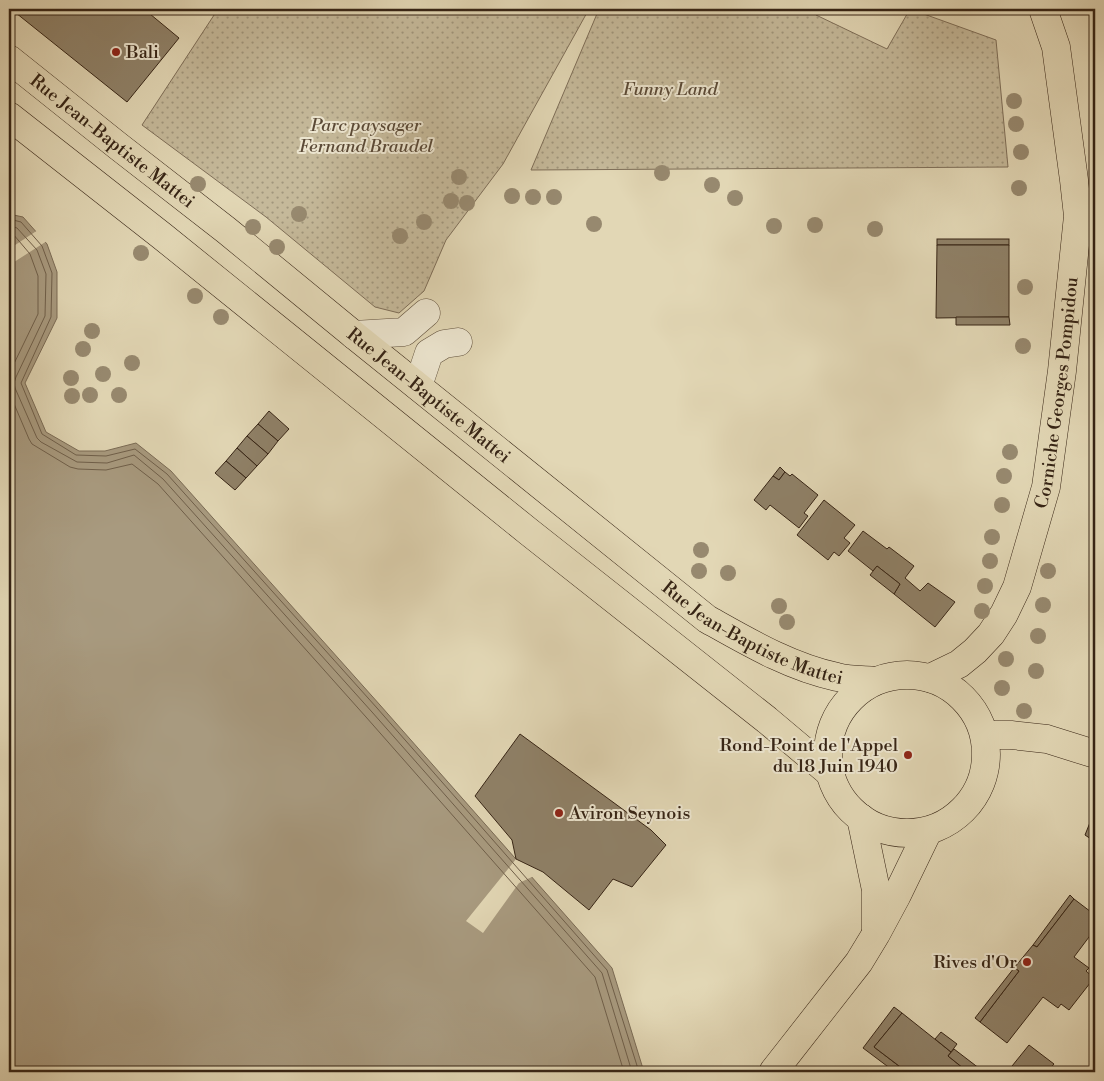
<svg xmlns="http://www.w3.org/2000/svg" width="1104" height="1081" font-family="'Libre Bodoni',serif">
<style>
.park{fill:url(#park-dots);stroke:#7e6e58}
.water{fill:#a89a7f;stroke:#7a6b55}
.pier{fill:#e2d7b5}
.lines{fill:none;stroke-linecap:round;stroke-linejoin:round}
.shore{stroke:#6f5f4a;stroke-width:1}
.building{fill:#8f8168;stroke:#362415}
.minor-casing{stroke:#61513d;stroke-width:29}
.major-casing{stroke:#362415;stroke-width:29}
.minor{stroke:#ece5cf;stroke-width:28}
.major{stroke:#e2d7b5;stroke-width:28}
.tree{fill:#97896f}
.poi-dot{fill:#8f2418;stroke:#ece5cf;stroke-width:2}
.labels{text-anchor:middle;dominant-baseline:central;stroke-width:4;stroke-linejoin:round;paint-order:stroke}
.poi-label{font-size:18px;fill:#362415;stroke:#ece5cf;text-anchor:start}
.park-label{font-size:18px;font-style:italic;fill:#5a4936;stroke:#ece5cf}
.street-label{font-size:18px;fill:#362415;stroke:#ece5cf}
</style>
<defs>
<pattern id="park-dots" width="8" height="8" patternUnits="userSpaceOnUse" patternTransform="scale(1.25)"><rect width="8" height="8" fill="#c5b99a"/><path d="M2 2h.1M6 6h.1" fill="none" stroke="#a1967c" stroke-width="1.8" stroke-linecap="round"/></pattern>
</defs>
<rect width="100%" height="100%" fill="#e2d7b5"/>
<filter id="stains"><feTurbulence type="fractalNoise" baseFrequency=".004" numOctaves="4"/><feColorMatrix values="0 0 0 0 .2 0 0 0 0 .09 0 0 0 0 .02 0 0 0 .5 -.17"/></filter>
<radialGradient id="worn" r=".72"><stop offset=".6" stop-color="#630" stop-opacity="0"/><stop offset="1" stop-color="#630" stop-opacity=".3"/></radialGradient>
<g class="park">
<polygon points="218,9 589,9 503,164 446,240 424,291 399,313 375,307 266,217 142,125"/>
<polygon points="599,9 817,9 816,15 887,49 910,9 996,40 1008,167 531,170"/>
</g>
<polygon class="water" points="9,214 23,217 47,244 57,272 57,318 25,383 46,432 79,451 105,451 136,443 171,471 380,705 612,968 644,1072 9,1072"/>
<g class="pier">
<polygon points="38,230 47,241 11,264 13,268 9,271 9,249"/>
<polygon points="516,859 522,862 534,876 519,883 483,933 466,921"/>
</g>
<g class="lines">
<g class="shore">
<polyline points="9,219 21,222 42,246 52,273 51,317 21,383 42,434 76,455 106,456 135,449 167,474 377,708 607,970 639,1072"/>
<polyline points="9,225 17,228 37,250 46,274 45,316 16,377 14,383 15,388 37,438 41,442 77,462 107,463 134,455 163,479 372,712 602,973 632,1072"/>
<polyline points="9,233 13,234 30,254 38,276 38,314 9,374"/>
<polyline points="9,392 29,439 32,444 70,467 78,469 106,470 132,464 158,484 366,717 595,977 624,1072"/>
</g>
</g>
<g class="building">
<polygon points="11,9 144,9 179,38 127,102"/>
<rect x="937" y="239" width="72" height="6"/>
<polygon points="937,245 1009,245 1009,317 936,318"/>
<polygon points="956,317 1009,317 1010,325 956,325"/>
<polygon points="269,411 289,429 278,441 258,424"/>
<polygon points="258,424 278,441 268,454 247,436"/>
<polygon points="247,436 268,454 257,466 237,448"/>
<polygon points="237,448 257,466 246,478 226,461"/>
<polygon points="226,461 246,478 235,490 215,473"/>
<polygon points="780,467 785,472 779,480 773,476"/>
<polygon points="785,472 790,476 792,474 818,495 804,513 808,516 799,528 770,505 766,510 754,500 773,476 779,480"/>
<polygon points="824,500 855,525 844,538 850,543 839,556 834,552 828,560 797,535"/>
<polygon points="863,531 887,549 889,547 914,566 905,578 920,591 928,583 955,602 935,627 894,594 900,584 877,566 873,571 848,551"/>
<polygon points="877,566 900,584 894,594 870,575"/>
<polygon points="520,734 651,830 666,845 632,887 613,879 589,910 543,872 516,859 512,840 475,796"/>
<polygon points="1095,810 1095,839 1094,841 1085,835"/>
<polygon points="1070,895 1074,899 1037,947 1033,945"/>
<polygon points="1074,899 1095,915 1095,929 1074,957 1089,968 1086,971 1094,978 1069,1010 1061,1004 1058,1008 1043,997 1007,1043 980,1022 1019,971 1014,968 1033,945 1037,947"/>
<polygon points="1014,968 1019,971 980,1022 975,1018"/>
<polygon points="894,1007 902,1013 874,1047 904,1070 902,1072 895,1072 863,1048"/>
<polygon points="902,1013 951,1052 948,1056 968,1072 907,1072 874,1047"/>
<polygon points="941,1032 957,1044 951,1052 935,1039"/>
<polygon points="1029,1045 1054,1064 1047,1072 1010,1072 1008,1071"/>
<polygon points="954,1049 984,1072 968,1072 948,1056"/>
</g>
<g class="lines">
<g class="minor-casing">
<g id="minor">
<polyline points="354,335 404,332 426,313"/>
<polyline points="418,386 429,353 444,344 458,342"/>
</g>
</g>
<g class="major-casing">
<g id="major">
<path id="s1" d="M9 59 118 146 226 230 354 335 707 619C748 642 790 667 837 677 849 680 863 680 875 681"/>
<polyline points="9,116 162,236 529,532 767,720 830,773"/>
<circle cx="907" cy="754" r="79"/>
<path id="s2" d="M930 678 959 664 975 651 991 634 1004 614 1017 587 1046 487 1062 371 1078 216 1074 180 1056 47 1043 9"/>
<polyline points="985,735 1011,735 1047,739 1095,754"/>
<polyline points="861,818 876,890 876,930"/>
<polyline points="773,1072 859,962 876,934 897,895 928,831"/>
</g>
</g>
<use href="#minor" class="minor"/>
<use href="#major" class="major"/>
</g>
<g class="tree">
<circle cx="1014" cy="101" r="8"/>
<circle cx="1016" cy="124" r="8"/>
<circle cx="1021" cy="152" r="8"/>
<circle cx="662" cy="173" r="8"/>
<circle cx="459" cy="177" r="8"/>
<circle cx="198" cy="184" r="8"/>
<circle cx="712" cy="185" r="8"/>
<circle cx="1019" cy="188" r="8"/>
<circle cx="512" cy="196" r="8"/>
<circle cx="533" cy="197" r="8"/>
<circle cx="554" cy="197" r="8"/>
<circle cx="735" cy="198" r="8"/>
<circle cx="451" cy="201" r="8"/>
<circle cx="467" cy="203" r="8"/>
<circle cx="299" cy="214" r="8"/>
<circle cx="424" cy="222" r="8"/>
<circle cx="594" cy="224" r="8"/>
<circle cx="815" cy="225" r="8"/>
<circle cx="774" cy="226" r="8"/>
<circle cx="253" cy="227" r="8"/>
<circle cx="875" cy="229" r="8"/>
<circle cx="400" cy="236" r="8"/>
<circle cx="277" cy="247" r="8"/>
<circle cx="141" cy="253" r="8"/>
<circle cx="1025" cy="287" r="8"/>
<circle cx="195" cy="296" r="8"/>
<circle cx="221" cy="317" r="8"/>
<circle cx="92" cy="331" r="8"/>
<circle cx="1023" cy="346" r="8"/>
<circle cx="83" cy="349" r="8"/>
<circle cx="132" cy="363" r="8"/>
<circle cx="103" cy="374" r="8"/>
<circle cx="71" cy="378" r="8"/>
<circle cx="90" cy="395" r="8"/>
<circle cx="119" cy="395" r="8"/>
<circle cx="72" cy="396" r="8"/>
<circle cx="1010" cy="452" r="8"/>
<circle cx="1004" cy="476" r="8"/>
<circle cx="1002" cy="505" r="8"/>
<circle cx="992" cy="537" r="8"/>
<circle cx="701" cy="550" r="8"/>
<circle cx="990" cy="561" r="8"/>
<circle cx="699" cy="571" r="8"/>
<circle cx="1048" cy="571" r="8"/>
<circle cx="728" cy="573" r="8"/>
<circle cx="985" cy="586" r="8"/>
<circle cx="1043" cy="605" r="8"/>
<circle cx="779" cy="606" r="8"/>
<circle cx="982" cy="611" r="8"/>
<circle cx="787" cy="622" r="8"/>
<circle cx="1038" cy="636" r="8"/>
<circle cx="1006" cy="659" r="8"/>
<circle cx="1036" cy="671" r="8"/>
<circle cx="1002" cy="688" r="8"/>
<circle cx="1024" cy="711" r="8"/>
</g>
<g class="poi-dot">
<circle cx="116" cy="52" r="5"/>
<circle cx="908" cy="755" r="5"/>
<circle cx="559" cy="813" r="5"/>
<circle cx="1027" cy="962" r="5"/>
</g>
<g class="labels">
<g class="poi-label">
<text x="126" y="52">Bali</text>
<text x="898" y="745" text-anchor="end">Rond-Point de l'Appel<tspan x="898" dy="21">du 18 Juin 1940</tspan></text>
<text x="569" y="813">Aviron Seynois</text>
<text x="1017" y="962" text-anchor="end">Rives d'Or</text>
</g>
<g class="park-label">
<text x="670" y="89">Funny Land</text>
<text x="366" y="125">Parc paysager<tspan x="366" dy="21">Fernand Braudel</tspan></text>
</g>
<g class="street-label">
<text stroke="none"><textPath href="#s1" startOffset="132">Rue Jean-Baptiste Mattei</textPath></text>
<text stroke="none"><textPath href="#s2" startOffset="329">Corniche Georges Pompidou</textPath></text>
<text stroke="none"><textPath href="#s1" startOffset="538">Rue Jean-Baptiste Mattei</textPath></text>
<text stroke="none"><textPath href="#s1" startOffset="942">Rue Jean-Baptiste Mattei</textPath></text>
</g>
</g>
<rect width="1104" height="1081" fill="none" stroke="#e2d7b5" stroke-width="30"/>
<rect x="10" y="10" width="1084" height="1061" fill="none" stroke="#362415" stroke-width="2.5"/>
<rect x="15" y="15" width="1074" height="1051" fill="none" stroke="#362415"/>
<rect width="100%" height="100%" filter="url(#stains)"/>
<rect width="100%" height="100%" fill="url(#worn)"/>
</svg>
